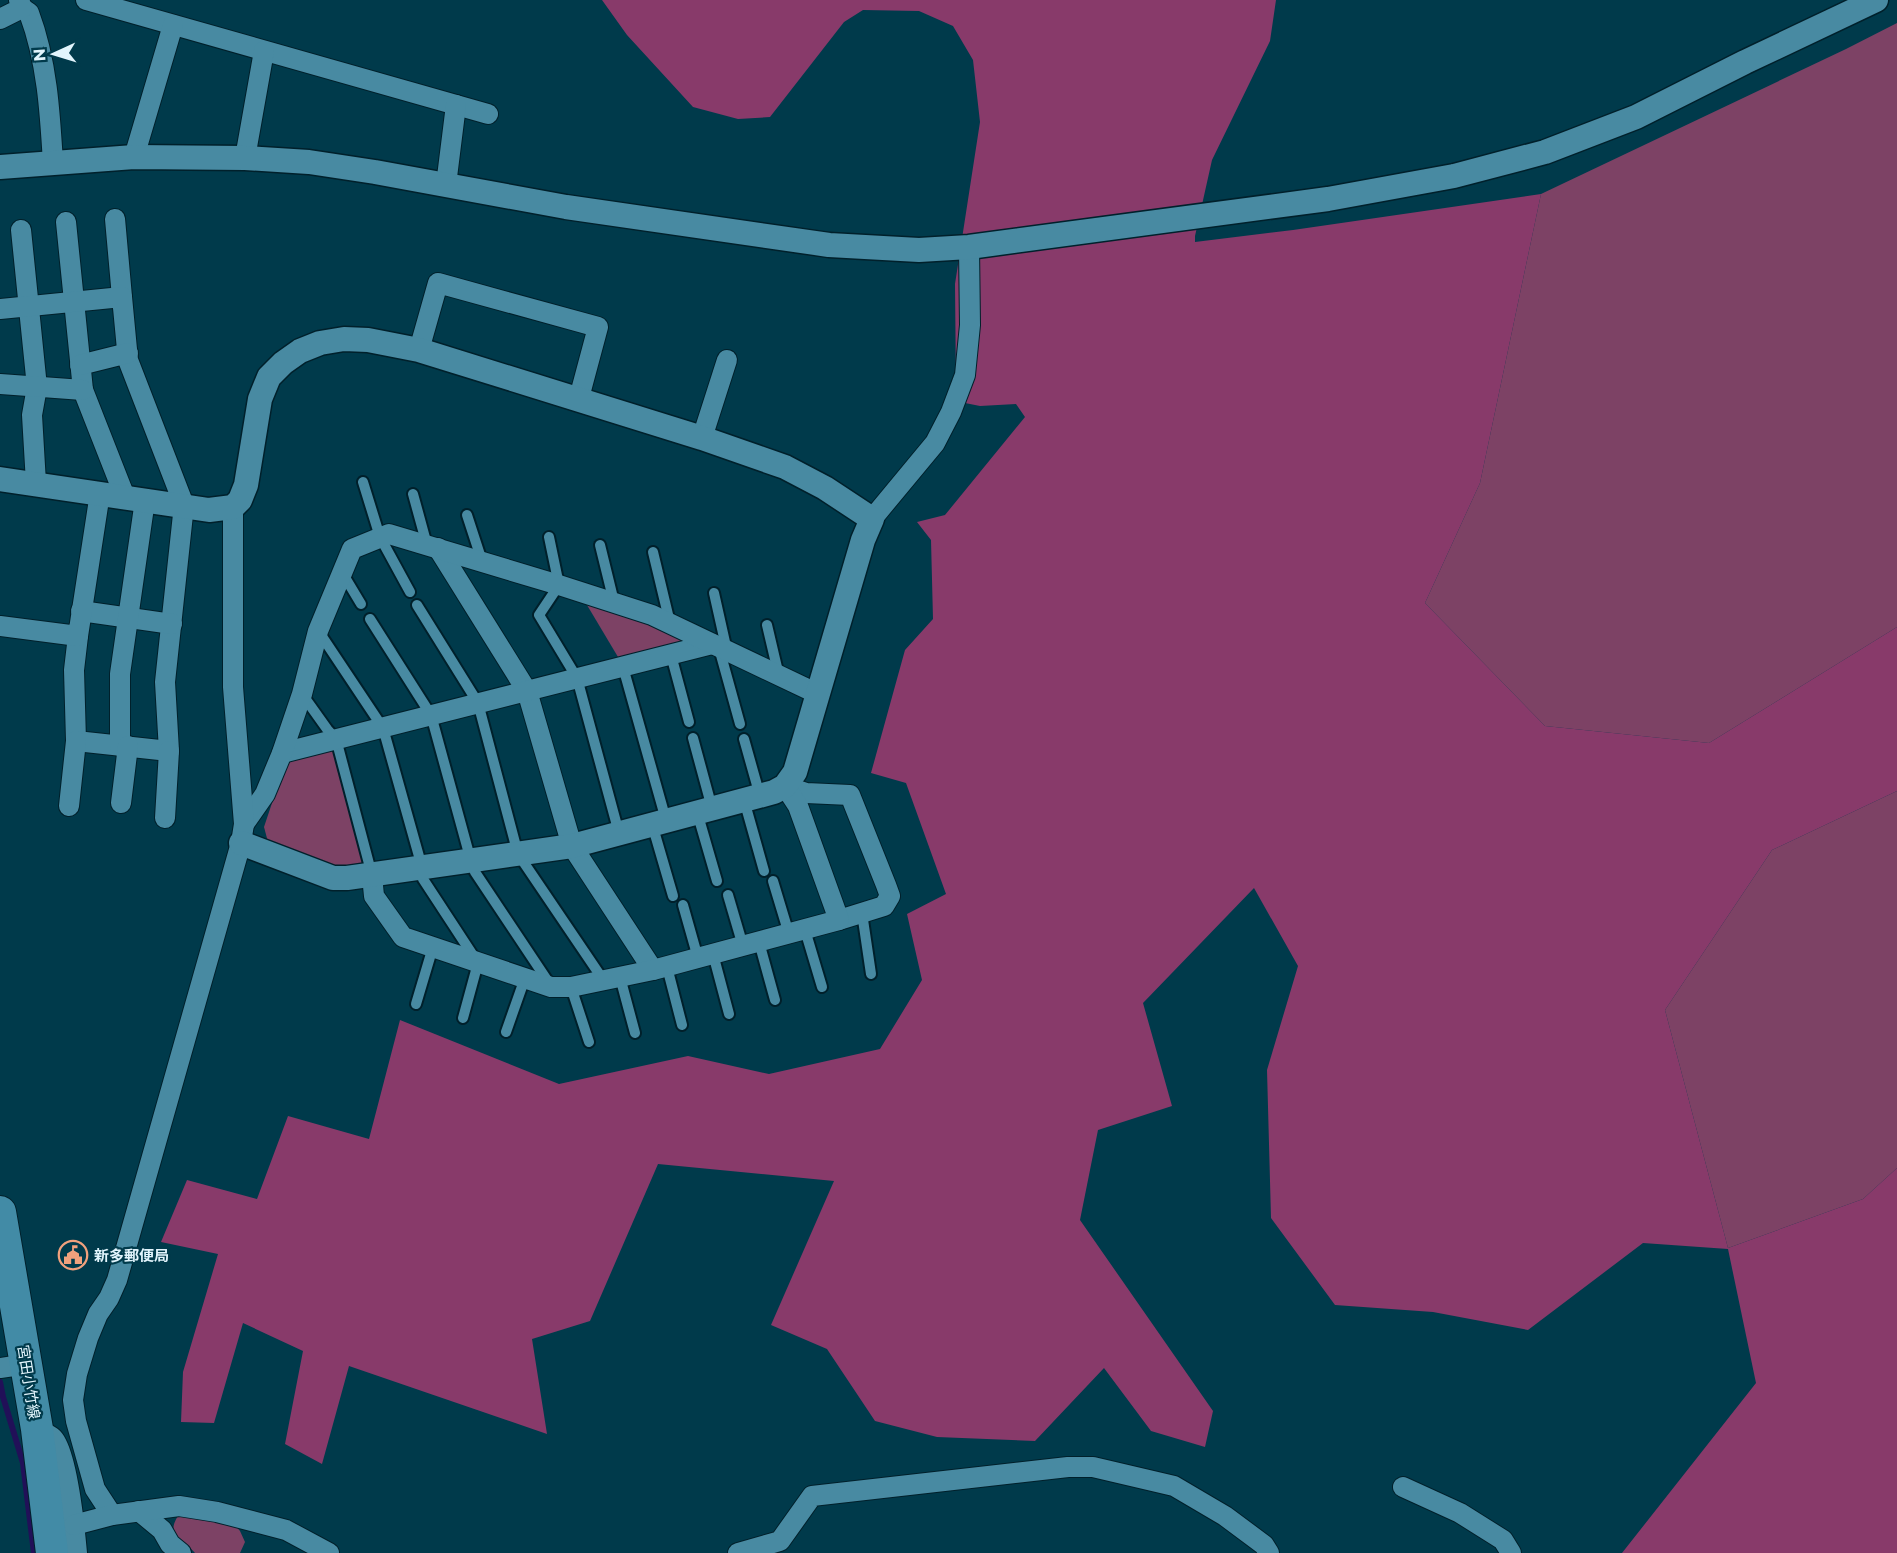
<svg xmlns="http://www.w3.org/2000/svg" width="1897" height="1553" font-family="Montserrat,'Noto Sans JP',sans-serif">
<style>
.green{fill:#7d4265}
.forest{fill:#883a6a}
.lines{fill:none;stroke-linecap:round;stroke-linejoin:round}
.stream{stroke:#211058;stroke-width:6}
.service-casing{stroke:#00202b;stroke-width:14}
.minor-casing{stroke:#00202b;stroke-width:22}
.tertiary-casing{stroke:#00202b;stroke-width:27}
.primary-casing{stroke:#00202b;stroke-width:34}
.service{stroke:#488aa2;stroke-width:10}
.minor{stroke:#488aa2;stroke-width:20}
.tertiary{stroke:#488aa2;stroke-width:24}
.primary{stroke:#428ba6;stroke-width:32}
.labels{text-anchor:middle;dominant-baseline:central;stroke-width:4.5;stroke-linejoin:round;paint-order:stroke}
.poi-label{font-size:15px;font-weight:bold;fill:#e2f5fd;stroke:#003a4b;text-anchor:start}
.street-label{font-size:15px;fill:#e2f5fd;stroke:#003a4b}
</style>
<rect width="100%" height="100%" fill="#003a4b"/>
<g class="green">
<polygon points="1897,23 1897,627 1709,743 1545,726 1425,603 1480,483 1541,194 1846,49"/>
<polygon points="584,600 685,636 687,646 621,662"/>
<polygon points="332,748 365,866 337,870 268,842 264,827 284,767 293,757"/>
<polygon points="1897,791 1897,1168 1863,1199 1728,1248 1665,1010 1772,850"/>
<path d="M186 1514 235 1525 240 1531 245 1542 240 1553H195C183 1539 165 1536 178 1516Z"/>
</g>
<polygon class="forest" points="602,0 1276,0 1270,41 1212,160 1195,236 1195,242 1293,230 1541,194 1480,483 1425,603 1545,726 1709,743 1897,627 1897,791 1772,850 1665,1010 1728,1248 1863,1199 1897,1168 1897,1553 1622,1553 1756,1383 1728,1249 1643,1243 1528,1330 1433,1312 1335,1305 1271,1218 1267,1070 1298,966 1254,888 1143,1003 1172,1106 1098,1130 1080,1220 1213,1411 1205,1447 1151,1431 1104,1368 1035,1441 937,1437 875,1421 827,1349 771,1325 834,1181 658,1164 590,1321 532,1339 547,1434 349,1366 322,1464 285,1444 303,1351 243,1323 214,1423 181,1422 183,1372 218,1254 161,1242 187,1180 257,1199 288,1116 369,1139 400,1020 559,1084 688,1056 769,1074 880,1049 922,980 907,914 946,894 906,783 871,773 905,650 933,619 931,540 917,522 945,515 1025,417 1016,404 980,406 965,403 956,389 955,284 980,122 973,60 953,26 919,11 863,10 844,22 770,117 738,119 693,107 627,35"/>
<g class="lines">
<polyline class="stream" points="0,1382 3,1397 23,1463 34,1553"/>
<g class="service-casing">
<g id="service">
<polyline points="363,482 380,537 410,592"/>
<polyline points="413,494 427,545"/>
<polyline points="467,515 482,561"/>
<polyline points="549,537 559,585 539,615 577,678 619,833"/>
<polyline points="600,545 614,602"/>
<polyline points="653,552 670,623"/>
<polyline points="343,574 361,604"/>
<polyline points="714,593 727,651"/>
<polyline points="417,605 478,703 518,854 604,981"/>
<polyline points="370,619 431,715 471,861 475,872 551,986"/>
<polyline points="767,625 779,676"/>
<polyline points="319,632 383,728 422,867 423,879 478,963 463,1018"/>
<polyline points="719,648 740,724"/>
<polyline points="671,655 689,722"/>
<polyline points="623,667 666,820"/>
<polyline points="302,694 327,729 336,739 372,875"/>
<polyline points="693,738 712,808"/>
<polyline points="744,739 760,796"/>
<polyline points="744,800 764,871"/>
<polyline points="697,812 717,881"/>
<polyline points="652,824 673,896"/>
<polyline points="773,881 789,934"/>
<polyline points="728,895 743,946"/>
<polyline points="683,905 698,958"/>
<polyline points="862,913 871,974"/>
<polyline points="805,930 822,987"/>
<polyline points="759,942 775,1000"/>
<polyline points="713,954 729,1014"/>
<polyline points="667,967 682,1025"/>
<polyline points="620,977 635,1033"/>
<polyline points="571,987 589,1042"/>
<polyline points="416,1004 433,947"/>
<polyline points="506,1032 525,978"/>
</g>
</g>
<g class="minor-casing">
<g id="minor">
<polyline points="86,0 488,114"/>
<path d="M22 8 29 13C47 61 50 112 53 163"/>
<polyline points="0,19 22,8 19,0"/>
<polyline points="134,157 173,25"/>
<polyline points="245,158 264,51"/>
<polyline points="446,185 456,105"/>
<polyline points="115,219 122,297"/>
<polyline points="66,222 83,390 125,497"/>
<polyline points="21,230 37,387 32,415 36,483"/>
<polyline points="0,309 122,297 128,360 184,505 165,682 169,751 76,741 74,670 78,636"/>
<polyline points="419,350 438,283 598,327 579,398"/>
<polyline points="80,365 128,353"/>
<polyline points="0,384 83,390"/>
<polyline points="702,438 727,360"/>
<polyline points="872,519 935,443 951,412 965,375 970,325 969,247"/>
<polyline points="438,548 527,691 572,846 653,970"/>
<polyline points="81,611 172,624"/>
<polyline points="0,626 78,636 100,493"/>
<polyline points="120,746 120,674 145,500"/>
<polyline points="282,753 712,644"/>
<polyline points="785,786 806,793 850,795 886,885 890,896 884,906 839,920"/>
<polyline points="121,803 128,746"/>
<polyline points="69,806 76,741"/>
<polyline points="165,818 169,751"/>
<polyline points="244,824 265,794 282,753 302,694 318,631 352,549 389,534 559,585 652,615 818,694"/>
<polyline points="372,875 374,896 403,937 551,987 571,987 653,970 839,920 798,806 785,786"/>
<polyline points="0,1368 27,1364"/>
<path d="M37 1429C42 1432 49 1434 53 1438 67 1452 75 1531 77 1553"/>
<polyline points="1403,1487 1460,1513 1503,1540 1511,1553"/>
<polyline points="139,1511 162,1530 170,1544 181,1553"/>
<polyline points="112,1515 95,1489 76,1421 73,1400 77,1374 88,1338 98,1314 109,1298 117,1280 241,843 244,824 233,687 233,507"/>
<polyline points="74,1525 112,1515 179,1506 217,1512 286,1530 329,1553"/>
<polyline points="738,1553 780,1541 812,1496 1068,1467 1093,1467 1174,1486 1225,1516 1264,1545 1269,1553"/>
</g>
</g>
<g class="tertiary-casing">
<g id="tertiary">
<polyline points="0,167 134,157 245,158 309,162 375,172 566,207 829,245 919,250 969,247 1328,199 1454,176 1545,152 1636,117 1745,62 1876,0"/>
<polyline points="0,479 209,510 233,507 240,500 246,485 260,399 269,377 283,363 300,351 320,343 344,339 368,340 419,350 702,438 785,467 825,488 872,519 863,540 795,772 785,786 774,792 572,846 347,878 333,878 241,843"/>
</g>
</g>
<g class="primary-casing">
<polyline id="primary" points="0,1212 37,1429 52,1553"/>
</g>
<use href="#service" class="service"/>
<use href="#minor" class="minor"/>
<use href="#tertiary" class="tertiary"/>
<use href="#primary" class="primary"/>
</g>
<defs>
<g id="civic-ring" transform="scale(1.5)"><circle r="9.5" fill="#003a4b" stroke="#f1a17d" stroke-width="1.5"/><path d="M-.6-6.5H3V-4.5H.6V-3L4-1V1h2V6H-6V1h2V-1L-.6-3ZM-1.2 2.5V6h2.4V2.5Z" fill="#f1a17d"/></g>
</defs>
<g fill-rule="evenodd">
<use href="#civic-ring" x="73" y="1255"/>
</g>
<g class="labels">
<g class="poi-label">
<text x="94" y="1255">新多郵便局</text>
</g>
<g class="street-label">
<text transform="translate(29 1382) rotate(81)">宮田小竹線</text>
</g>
</g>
<g transform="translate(54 54) rotate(266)" stroke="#003a4b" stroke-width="4.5" paint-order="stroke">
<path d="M0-4.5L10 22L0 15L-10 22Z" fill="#e2f5fd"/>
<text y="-9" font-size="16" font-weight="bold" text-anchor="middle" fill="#e2f5fd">N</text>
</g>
</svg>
